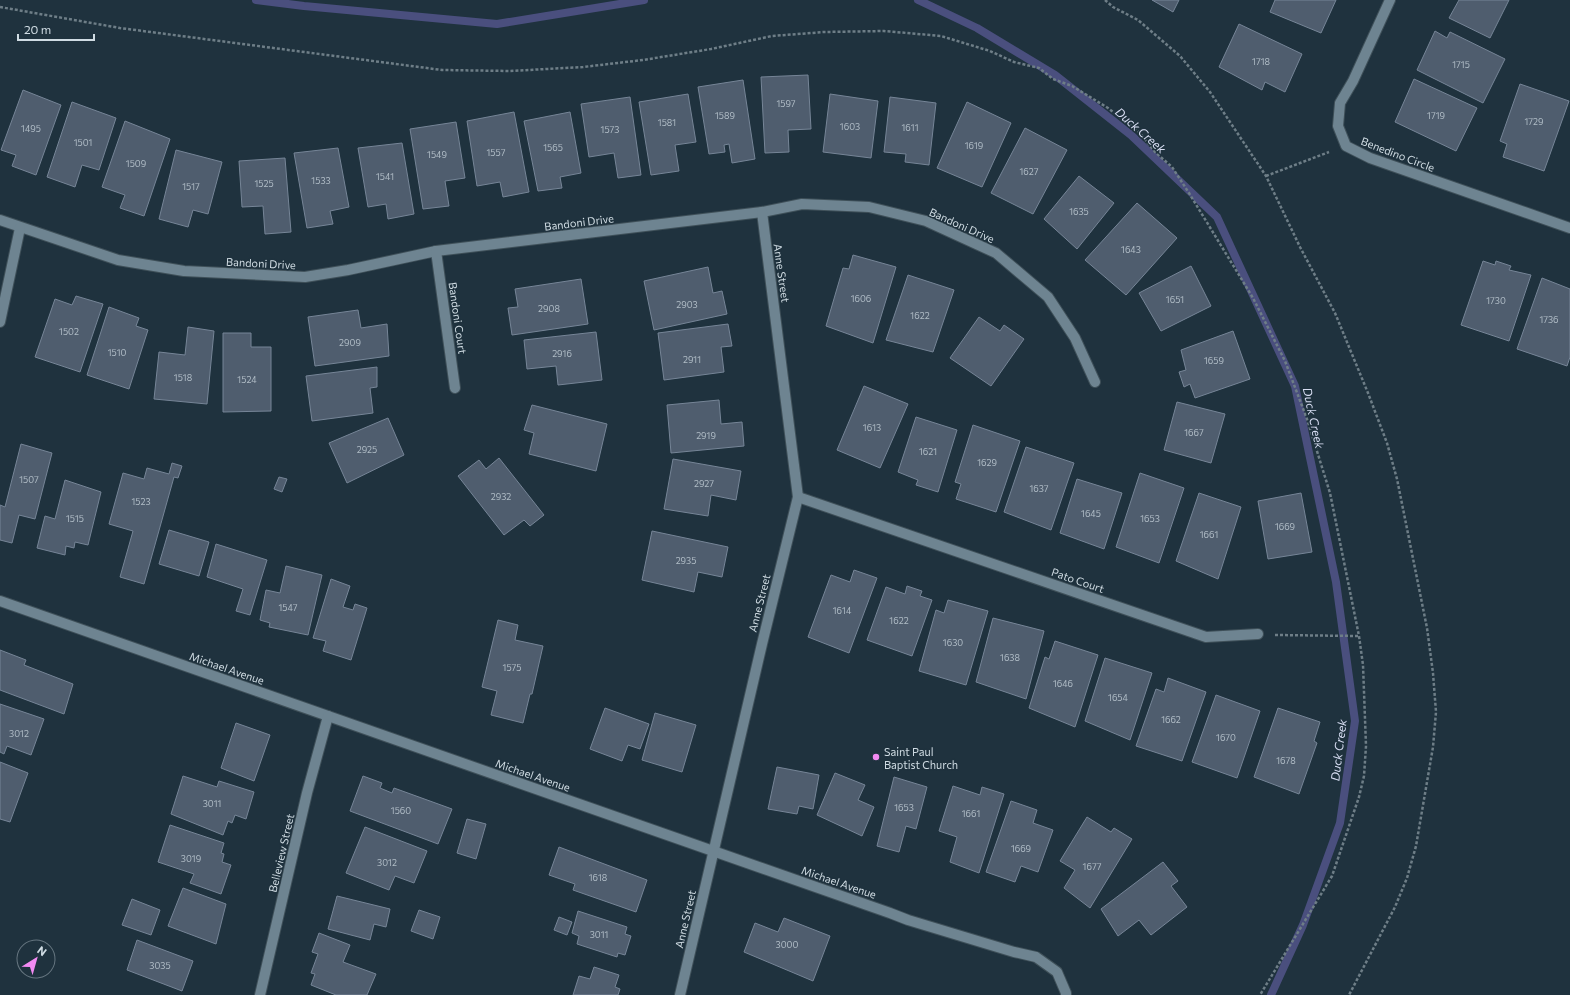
<svg xmlns="http://www.w3.org/2000/svg" width="1570" height="995" font-family="Commissioner,sans-serif">
<style>
.lines{fill:none;stroke-linecap:round;stroke-linejoin:round}
.stream{stroke:#4a4f7e;stroke-width:8}
.building{fill:#4f5d6e;stroke:#768597}
.minor-casing{stroke:#3f5059;stroke-width:12}
.path{stroke:#6e7e87;stroke-width:2.5;stroke-dasharray:3 2;stroke-linecap:butt}
.minor{stroke:#6e8491;stroke-width:10}
.poi-dot{fill:#f28af2;stroke:#1f323e;stroke-width:1.5}
.labels{text-anchor:middle;dominant-baseline:central;stroke-width:3;stroke-linejoin:round;paint-order:stroke}
.number-label{font-size:9px;fill:#b0bcc6}
.street-label{font-size:11px;fill:#d0dce3;stroke:#1f323e}
.poi-label{font-size:11px;fill:#d0dce3;stroke:#1f323e;text-anchor:start}
.water-label{font-size:12px;font-style:italic;fill:#d7ddf2;stroke:#1f323e}
</style>
<rect width="100%" height="100%" fill="#1f323e"/>
<g class="lines">
<g class="stream">
<polyline points="256,0 304,6 497,24 644,0"/>
<polyline points="918,0 977,28 1055,75 1131,135 1217,217 1295,386 1336,582 1355,721 1340,823 1303,925 1271,995"/>
</g>
</g>
<g class="building">
<polygon points="1152,0 1179,0 1173,12"/>
<polygon points="1275,0 1336,0 1321,33 1270,12"/>
<polygon points="1459,0 1509,0 1490,38 1449,18"/>
<polygon points="1239,24 1302,54 1285,92 1265,82 1262,90 1219,67"/>
<polygon points="1435,31 1447,38 1450,32 1505,59 1483,103 1417,70"/>
<polygon points="808,75 811,129 788,130 789,152 765,153 761,77"/>
<polygon points="1414,79 1477,108 1456,151 1395,122"/>
<polygon points="743,80 755,159 732,163 729,144 724,145 725,152 709,154 698,87"/>
<polygon points="1520,84 1569,101 1544,171 1503,157 1507,144 1500,141"/>
<polygon points="23,90 61,105 36,175 12,166 16,155 1,150"/>
<polygon points="688,94 696,142 675,145 679,171 651,175 639,102"/>
<polygon points="830,94 878,101 871,158 823,152"/>
<polygon points="630,97 641,175 618,178 614,153 589,157 581,104"/>
<polygon points="890,97 936,103 929,165 905,162 906,154 884,152"/>
<polygon points="72,102 116,118 99,170 82,165 75,187 47,177"/>
<polygon points="967,102 1011,123 982,187 937,168"/>
<polygon points="514,112 529,192 503,197 500,182 477,186 467,121"/>
<polygon points="570,112 581,173 560,177 562,188 538,191 524,121"/>
<polygon points="125,121 170,139 144,216 120,208 125,195 102,187"/>
<polygon points="456,122 465,178 445,181 449,206 423,209 410,129"/>
<polygon points="1025,128 1067,150 1033,214 991,193"/>
<polygon points="402,143 414,214 388,219 386,204 368,207 358,148"/>
<polygon points="338,148 349,207 330,211 333,224 307,228 294,153"/>
<polygon points="176,150 222,162 208,214 193,210 188,227 159,219"/>
<polygon points="285,158 291,232 265,234 263,206 242,207 239,161"/>
<polygon points="1079,176 1114,203 1077,249 1044,219"/>
<polygon points="1137,203 1177,238 1126,295 1085,260"/>
<polygon points="853,255 896,267 873,343 826,326 843,268 849,269"/>
<polygon points="1483,261 1495,265 1496,261 1511,266 1509,270 1531,275 1509,341 1461,325"/>
<polygon points="1191,266 1211,306 1161,331 1139,293"/>
<polygon points="708,267 713,293 722,291 727,314 654,330 644,281"/>
<polygon points="908,275 954,290 933,352 886,340"/>
<polygon points="1542,278 1570,289 1570,357 1567,366 1517,349"/>
<polygon points="581,279 588,324 512,335 508,308 518,307 515,289"/>
<polygon points="76,296 103,304 80,372 35,357 55,299 72,305"/>
<polygon points="109,307 139,318 136,326 148,330 129,389 87,375"/>
<polygon points="358,310 361,328 387,324 389,356 315,366 308,317"/>
<polygon points="979,317 1000,331 1004,325 1024,339 991,386 950,358"/>
<polygon points="728,324 732,346 721,347 724,372 664,380 658,333"/>
<polygon points="188,327 214,331 207,404 154,399 159,352 185,355"/>
<polygon points="1233,331 1250,379 1195,398 1190,384 1184,387 1179,372 1186,370 1181,350"/>
<polygon points="596,332 602,380 558,385 556,366 527,369 524,340"/>
<polygon points="223,333 251,333 251,347 271,347 271,411 223,412"/>
<polygon points="377,367 377,387 370,388 373,413 312,421 306,376"/>
<polygon points="864,386 908,404 880,468 837,450"/>
<polygon points="719,400 721,424 742,422 744,446 671,453 667,405"/>
<polygon points="1177,402 1225,414 1211,463 1164,450"/>
<polygon points="532,405 607,424 596,471 529,454 534,433 524,430"/>
<polygon points="916,417 957,430 938,492 916,485 918,480 898,472"/>
<polygon points="388,418 404,455 347,483 329,443"/>
<polygon points="973,425 1020,441 996,512 956,499 961,484 955,482"/>
<polygon points="21,444 52,453 35,519 19,515 12,543 0,540 0,505 5,507"/>
<polygon points="1026,447 1074,463 1051,530 1004,512"/>
<polygon points="499,458 544,515 530,526 524,520 504,535 458,476 479,460 486,469"/>
<polygon points="673,459 741,471 736,500 711,495 708,516 664,509"/>
<polygon points="172,463 182,466 178,478 174,477 144,584 120,577 133,531 109,524 123,473 144,479 147,468 169,474"/>
<polygon points="1140,473 1184,488 1159,563 1116,547"/>
<polygon points="279,477 287,479 282,492 274,489"/>
<polygon points="1077,479 1122,493 1104,549 1060,533"/>
<polygon points="65,480 101,492 88,545 75,542 74,548 66,546 65,555 37,548 45,516 55,519"/>
<polygon points="1199,493 1241,507 1218,579 1176,561"/>
<polygon points="1301,493 1312,552 1268,559 1258,501"/>
<polygon points="169,530 209,542 199,576 159,564"/>
<polygon points="652,531 728,547 722,577 698,572 694,592 642,580"/>
<polygon points="216,544 267,560 250,615 236,611 243,589 207,577"/>
<polygon points="286,566 322,575 308,635 269,627 270,623 260,620 266,590 280,593"/>
<polygon points="854,570 877,578 849,653 808,637 831,575 850,582"/>
<polygon points="331,579 350,586 343,607 353,610 355,604 367,608 351,660 323,651 326,641 313,638"/>
<polygon points="907,586 922,591 920,596 932,600 912,656 867,640 886,587 905,594"/>
<polygon points="948,600 988,611 966,685 919,671 936,610 944,613"/>
<polygon points="993,618 1044,631 1026,699 976,682"/>
<polygon points="498,620 518,625 515,640 543,646 532,694 530,694 523,723 491,715 497,691 482,687"/>
<polygon points="1055,641 1098,655 1075,727 1029,708 1045,657 1049,659"/>
<polygon points="0,650 26,660 24,665 73,684 64,714 0,690"/>
<polygon points="1105,658 1152,673 1130,740 1085,721"/>
<polygon points="1168,678 1206,692 1182,761 1136,746 1156,689 1164,692"/>
<polygon points="1216,695 1260,711 1237,778 1192,762"/>
<polygon points="0,704 44,719 31,755 7,746 4,754 0,752"/>
<polygon points="605,708 649,724 640,749 628,745 622,761 590,749"/>
<polygon points="1278,708 1320,722 1314,741 1317,743 1299,794 1254,777"/>
<polygon points="655,713 696,725 682,772 642,760"/>
<polygon points="236,723 270,735 254,781 221,768"/>
<polygon points="0,762 28,773 10,822 0,819"/>
<polygon points="777,767 819,775 813,809 799,806 797,814 768,809"/>
<polygon points="835,773 865,785 858,800 874,807 862,836 817,815"/>
<polygon points="183,776 217,787 219,781 254,792 246,819 235,815 232,823 228,821 223,835 171,814"/>
<polygon points="363,776 382,783 380,788 392,793 394,788 452,809 438,844 350,811"/>
<polygon points="894,777 927,787 916,829 906,826 899,852 877,846"/>
<polygon points="953,786 980,795 982,787 1004,794 979,873 950,862 957,837 939,831"/>
<polygon points="1011,801 1037,810 1033,823 1053,830 1038,872 1021,866 1015,882 986,872"/>
<polygon points="1087,817 1111,832 1114,828 1132,839 1090,908 1064,888 1075,870 1060,861"/>
<polygon points="467,819 486,824 476,859 457,853"/>
<polygon points="170,825 224,843 221,853 224,854 222,862 231,865 221,894 190,883 194,874 158,862"/>
<polygon points="365,827 427,851 414,883 395,876 389,890 346,873"/>
<polygon points="559,847 647,880 636,912 573,890 575,884 549,875"/>
<polygon points="1163,862 1178,881 1171,886 1187,907 1151,935 1139,920 1118,936 1101,909"/>
<polygon points="183,888 226,904 216,944 168,926"/>
<polygon points="337,896 390,909 386,927 374,924 370,940 328,929"/>
<polygon points="132,899 160,910 151,935 122,925"/>
<polygon points="419,910 440,917 433,939 411,931"/>
<polygon points="578,911 627,927 625,934 631,936 625,955 618,953 617,957 577,944 579,936 572,933"/>
<polygon points="559,917 572,922 567,935 554,930"/>
<polygon points="784,918 830,936 813,981 744,952 755,923 778,932"/>
<polygon points="319,933 350,945 343,962 376,974 367,995 336,995 311,985 315,974 311,973 318,954 312,952"/>
<polygon points="137,940 193,961 182,991 127,970"/>
<polygon points="594,967 619,975 615,987 620,989 618,995 573,995 579,976 590,979"/>
</g>
<g class="lines">
<g class="minor-casing">
<g id="minor">
<polyline points="1390,0 1353,81 1340,103 1338,126 1346,146 1370,158 1570,228"/>
<polyline points="0,220 118,260 184,271 305,277 348,270 436,251 762,212 802,204 869,207 926,221 996,253 1048,297 1075,338 1095,382"/>
<polyline points="436,251 455,388"/>
<polyline points="0,322 20,228"/>
<polyline points="798,497 1206,637 1258,634"/>
<polyline points="0,601 890,913 908,920 1014,952 1036,957 1057,972 1066,993 1066,995"/>
<polyline points="260,995 307,793 328,716"/>
<polyline points="680,995 762,644 798,497 762,212"/>
</g>
</g>
<g class="path">
<polyline points="1105,0 1113,7 1138,20 1180,56 1210,92 1266,176 1300,247 1335,313 1368,393 1387,443 1397,479 1427,628 1433,673 1436,712 1433,747 1416,846 1407,878 1395,907 1349,995"/>
<polyline points="0,7 120,28 442,70 510,71 583,67 643,60 711,49 772,36 824,32 884,31 941,36 990,51 1014,62 1039,68 1053,79 1072,86 1108,108 1139,132 1155,152 1172,167 1189,193 1253,298 1285,361 1307,419 1330,493 1359,636 1363,665 1366,746 1364,776 1359,797 1332,876 1260,995"/>
<polyline points="1266,176 1329,152"/>
<polyline points="1275,635 1359,636"/>
</g>
<use href="#minor" class="minor"/>
</g>
<circle class="poi-dot" cx="876" cy="757" r="4"/>
<g class="labels">
<g class="number-label">
<text x="1261" y="61">1718</text>
<text x="1461" y="64">1715</text>
<text x="786" y="103">1597</text>
<text x="725" y="115">1589</text>
<text x="1436" y="115">1719</text>
<text x="1534" y="121">1729</text>
<text x="667" y="122">1581</text>
<text x="850" y="126">1603</text>
<text x="910" y="127">1611</text>
<text x="31" y="128">1495</text>
<text x="610" y="129">1573</text>
<text x="83" y="142">1501</text>
<text x="974" y="145">1619</text>
<text x="553" y="147">1565</text>
<text x="496" y="152">1557</text>
<text x="437" y="154">1549</text>
<text x="136" y="163">1509</text>
<text x="1029" y="171">1627</text>
<text x="385" y="176">1541</text>
<text x="321" y="180">1533</text>
<text x="264" y="183">1525</text>
<text x="191" y="186">1517</text>
<text x="1079" y="211">1635</text>
<text x="1131" y="249">1643</text>
<text x="861" y="298">1606</text>
<text x="1175" y="299">1651</text>
<text x="1496" y="300">1730</text>
<text x="687" y="304">2903</text>
<text x="549" y="308">2908</text>
<text x="920" y="315">1622</text>
<text x="1549" y="319">1736</text>
<text x="69" y="331">1502</text>
<text x="350" y="342">2909</text>
<text x="117" y="352">1510</text>
<text x="562" y="353">2916</text>
<text x="692" y="359">2911</text>
<text x="1214" y="360">1659</text>
<text x="183" y="377">1518</text>
<text x="247" y="379">1524</text>
<text x="872" y="427">1613</text>
<text x="1194" y="432">1667</text>
<text x="706" y="435">2919</text>
<text x="367" y="449">2925</text>
<text x="928" y="451">1621</text>
<text x="987" y="462">1629</text>
<text x="29" y="479">1507</text>
<text x="704" y="483">2927</text>
<text x="1039" y="488">1637</text>
<text x="501" y="496">2932</text>
<text x="141" y="501">1523</text>
<text x="1091" y="513">1645</text>
<text x="75" y="518">1515</text>
<text x="1150" y="518">1653</text>
<text x="1285" y="526">1669</text>
<text x="1209" y="534">1661</text>
<text x="686" y="560">2935</text>
<text x="288" y="607">1547</text>
<text x="842" y="610">1614</text>
<text x="899" y="620">1622</text>
<text x="953" y="642">1630</text>
<text x="1010" y="657">1638</text>
<text x="512" y="667">1575</text>
<text x="1063" y="683">1646</text>
<text x="1118" y="697">1654</text>
<text x="1171" y="719">1662</text>
<text x="19" y="733">3012</text>
<text x="1226" y="737">1670</text>
<text x="1286" y="760">1678</text>
<text x="212" y="803">3011</text>
<text x="904" y="807">1653</text>
<text x="401" y="810">1560</text>
<text x="971" y="813">1661</text>
<text x="1021" y="848">1669</text>
<text x="191" y="858">3019</text>
<text x="387" y="862">3012</text>
<text x="1092" y="866">1677</text>
<text x="598" y="877">1618</text>
<text x="599" y="934">3011</text>
<text x="787" y="944">3000</text>
<text x="160" y="965">3035</text>
</g>
<g class="street-label">
<text transform="translate(1398 154) rotate(21)">Benedino Circle</text>
<text transform="translate(579 222) rotate(-7)">Bandoni Drive</text>
<text transform="translate(962 225) rotate(24)">Bandoni Drive</text>
<text transform="translate(261 263) rotate(3)">Bandoni Drive</text>
<text transform="translate(782 273) rotate(82)">Anne Street</text>
<text transform="translate(458 318) rotate(82)">Bandoni Court</text>
<text transform="translate(1078 580) rotate(19)">Pato Court</text>
<text transform="translate(759 603) rotate(-76)">Anne Street</text>
<text transform="translate(227 668) rotate(19)">Michael Avenue</text>
<text transform="translate(533 775) rotate(19)">Michael Avenue</text>
<text transform="translate(281 853) rotate(-77)">Belleview Street</text>
<text transform="translate(839 882) rotate(19)">Michael Avenue</text>
<text transform="translate(685 919) rotate(-77)">Anne Street</text>
</g>
<g class="poi-label">
<text x="884" y="751">Saint Paul<tspan x="884" dy="13">Baptist Church</tspan></text>
</g>
<g class="water-label">
<text transform="translate(1141 130) rotate(41)">Duck Creek</text>
<text transform="translate(1314 418) rotate(78)">Duck Creek</text>
<text transform="translate(1338 750) rotate(-83)">Duck Creek</text>
</g>
</g>
<g transform="translate(36 959) rotate(37)"><circle r="19" fill="#1f323e" stroke="#667680"/>
<path d="M0-3L7 15L0 10L-7 15Z" fill="#f28af2"/>
<text y="-6" font-size="11" font-weight="bold" text-anchor="middle" fill="#d0dce3">N</text>
</g>
<path d="M18 34v6h76v-6" fill="none" stroke="#d0dce3" stroke-width="2"/>
<text x="24" y="34" font-size="12" fill="#d0dce3" stroke="#1f323e" stroke-width="3" paint-order="stroke">20 m</text>
</svg>
